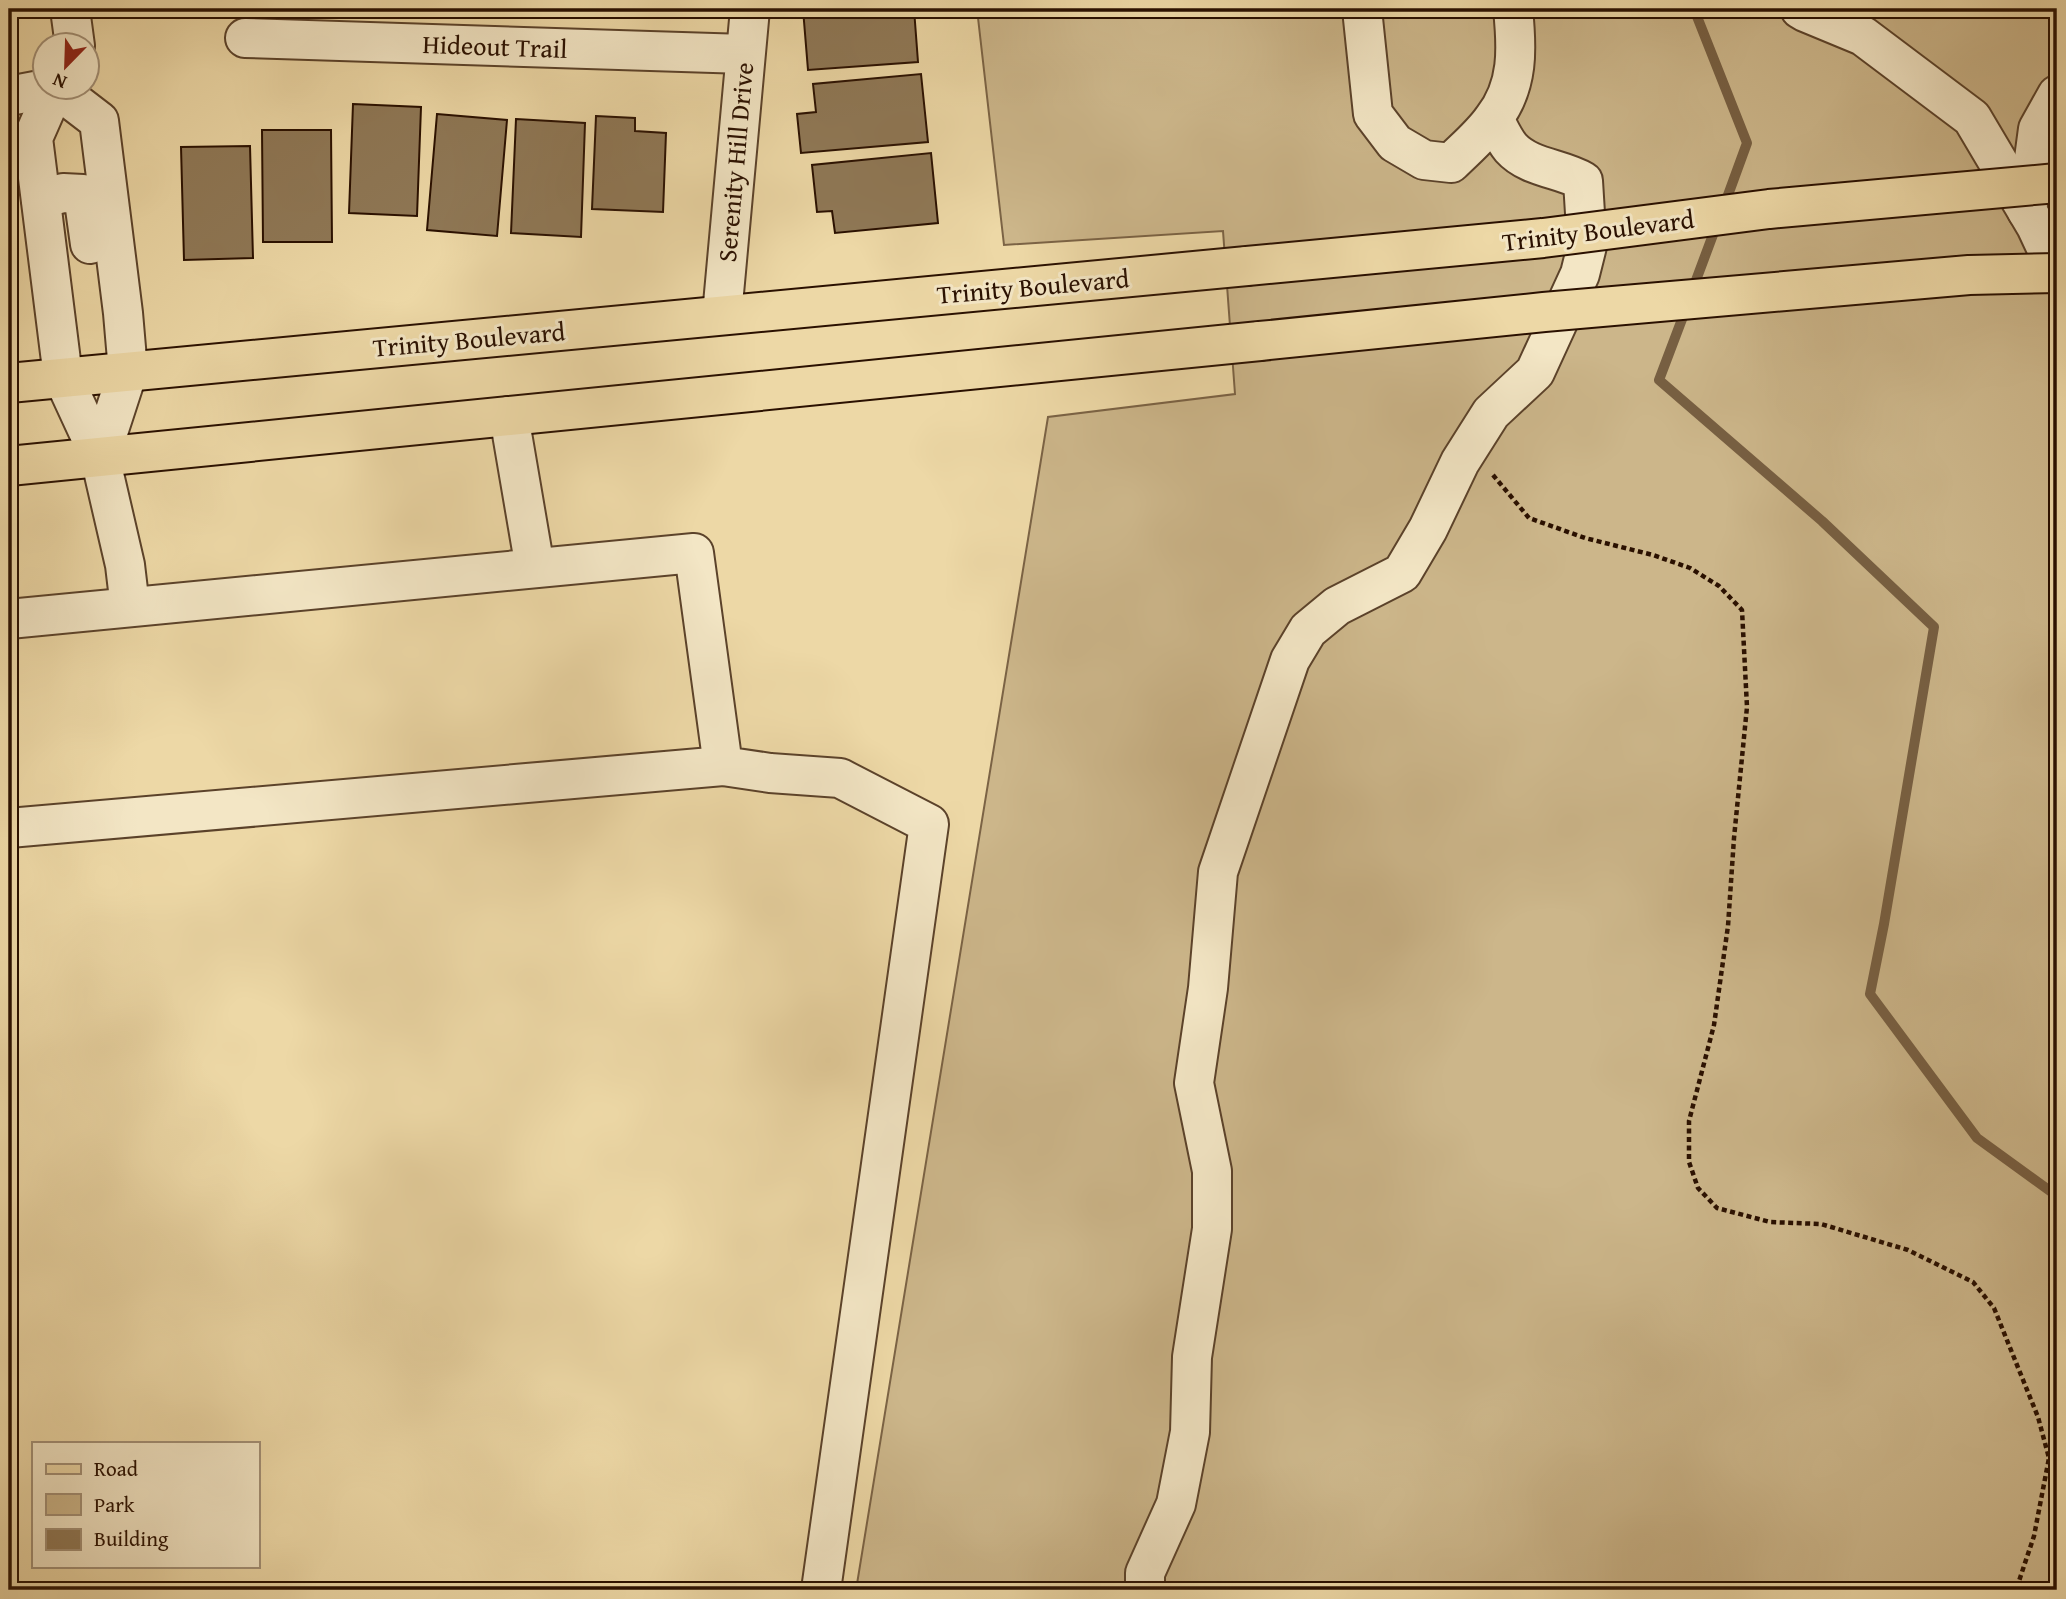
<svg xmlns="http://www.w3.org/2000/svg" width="2066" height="1599" font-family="'Gentium Book Plus',serif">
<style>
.green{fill:#ccb68a;stroke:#7b6345;stroke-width:2}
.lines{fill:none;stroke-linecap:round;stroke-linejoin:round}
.stream{stroke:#775f42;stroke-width:10}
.building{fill:#8f7856;stroke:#2a1000;stroke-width:2}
.minor-casing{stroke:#5b422a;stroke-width:42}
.major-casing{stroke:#2a1000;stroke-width:42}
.path{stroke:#2a1000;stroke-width:4.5;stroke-dasharray:5 3.5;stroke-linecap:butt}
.minor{stroke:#f3e6c5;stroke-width:38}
.major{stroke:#edd8a6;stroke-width:38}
.major-bridge-casing{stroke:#2a1000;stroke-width:42;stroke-linecap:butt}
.major-bridge{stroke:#edd8a6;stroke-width:38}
.labels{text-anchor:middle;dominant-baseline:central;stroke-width:6;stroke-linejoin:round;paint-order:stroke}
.street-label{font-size:26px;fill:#2a1000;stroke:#f3e6c5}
</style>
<rect width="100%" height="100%" fill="#edd8a6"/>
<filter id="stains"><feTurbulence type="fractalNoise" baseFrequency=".00286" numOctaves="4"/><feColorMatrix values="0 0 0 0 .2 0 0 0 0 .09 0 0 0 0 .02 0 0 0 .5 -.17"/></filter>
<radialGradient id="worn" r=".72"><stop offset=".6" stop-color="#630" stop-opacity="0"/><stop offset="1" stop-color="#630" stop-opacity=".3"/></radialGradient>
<polygon class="green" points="977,9 2057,9 2057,1590 856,1590 1048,417 1235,394 1223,231 1004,245"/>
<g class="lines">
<g class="stream">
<polyline points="1694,9 1747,143 1724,206"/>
<polyline points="1692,291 1717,224"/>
<polyline points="1687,306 1659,380 1822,521 1934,627 1884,924 1870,994 1977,1138 2057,1196"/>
</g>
</g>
<g class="building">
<polygon points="803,9 914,9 918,62 808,70"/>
<polygon points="921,74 928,142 801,153 797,114 816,112 813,84"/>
<polygon points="353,104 421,107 417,216 349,213"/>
<polygon points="437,114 507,120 497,236 427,230"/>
<polygon points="596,116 635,118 635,131 666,133 663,212 592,209"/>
<polygon points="516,119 585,123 581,237 511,233"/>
<polygon points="262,130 331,130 332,242 263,242"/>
<polygon points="250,146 253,258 184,260 181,147"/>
<polygon points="931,153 938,223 835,233 832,211 817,212 812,165"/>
</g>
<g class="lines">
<g class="minor-casing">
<g id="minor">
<polyline points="70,9 75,46"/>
<path d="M1362 9 1373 114 1395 143 1424 160 1451 163C1465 149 1482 135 1493 119 1519 86 1517 48 1513 9"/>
<polyline points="1800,9 1805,12 1863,36 1972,118 2036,226 2057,271"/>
<polyline points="245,38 745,54"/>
<polyline points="55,88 33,138 63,377 100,457 125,565 130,607"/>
<polyline points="56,88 99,121 123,313 128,371 100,457"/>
<polyline points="9,96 51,88"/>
<polyline points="41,199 63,193 83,194 90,244"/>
<polyline points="2027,211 2038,129 2057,95"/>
<polyline points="722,315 750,9"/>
<polyline points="509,416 535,568"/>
<polyline points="9,619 694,553 723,766 770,773 840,778 929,824 821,1590"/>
<polyline points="9,828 723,766"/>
<path d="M1145 1590V1573L1176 1504 1190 1432 1192 1357 1212 1229V1171L1194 1083 1208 988 1218 872 1290 660 1308 630 1337 606 1402 573 1428 529 1460 462 1491 413 1535 372 1580 274 1587 246 1583 181C1561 168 1529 168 1511 148 1504 140 1499 128 1494 119"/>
</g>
</g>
<g class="major-casing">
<g id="major">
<polyline points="9,383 1247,266"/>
<polyline points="9,466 1260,341"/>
</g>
</g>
<polyline class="path" points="1493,475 1529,518 1585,538 1653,555 1690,568 1719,586 1742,610 1747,707 1734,838 1728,926 1714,1025 1689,1121 1689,1162 1698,1188 1717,1208 1770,1222 1821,1224 1908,1250 1973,1282 1994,1308 2038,1417 2049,1458 2034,1536 2016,1590"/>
<use href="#minor" class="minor"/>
<use href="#major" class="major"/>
<g class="major-bridge-casing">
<g id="major-bridge">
<polyline points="1247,266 1543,238 1769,209 2057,183"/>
<polyline points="1260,341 1544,312 1969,275 2057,273"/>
</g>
</g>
<use href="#major-bridge" class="major-bridge"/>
</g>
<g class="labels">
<g class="street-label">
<text transform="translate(495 46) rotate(2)">Hideout Trail</text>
<text transform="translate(735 162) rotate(-85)">Serenity Hill Drive</text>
<text transform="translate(1598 230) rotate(-7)">Trinity Boulevard</text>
<text transform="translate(1033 286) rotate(-5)">Trinity Boulevard</text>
<text transform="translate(469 339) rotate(-5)">Trinity Boulevard</text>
</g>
</g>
<rect width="2066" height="1599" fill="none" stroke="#edd8a6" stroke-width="35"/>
<rect x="10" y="10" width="2045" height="1578" fill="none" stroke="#2a1000" stroke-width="3.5"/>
<rect x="18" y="18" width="2031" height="1564" fill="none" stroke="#2a1000" stroke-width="2"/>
<rect x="32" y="1442" width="228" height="126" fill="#f3e6c5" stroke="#a39076" stroke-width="2"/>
<rect x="46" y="1464" width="35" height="10" fill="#edd8a6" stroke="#a39076" stroke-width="2"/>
<text x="94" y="1476" font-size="21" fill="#2a1000">Road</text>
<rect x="46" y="1494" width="35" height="21" fill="#ccb68a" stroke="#a39076" stroke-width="2"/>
<text x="94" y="1512" font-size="21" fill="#2a1000">Park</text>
<rect x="46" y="1529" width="35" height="21" fill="#8f7856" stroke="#a39076" stroke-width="2"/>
<text x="94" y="1546" font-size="21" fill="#2a1000">Building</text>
<g transform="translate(66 66) rotate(203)"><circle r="33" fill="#f3e6c5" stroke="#a39076" stroke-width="2"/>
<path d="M0-5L12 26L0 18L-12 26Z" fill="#8f2418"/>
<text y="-10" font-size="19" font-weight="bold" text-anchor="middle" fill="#2a1000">N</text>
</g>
<rect width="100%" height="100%" filter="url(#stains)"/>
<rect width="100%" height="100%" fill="url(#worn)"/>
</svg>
